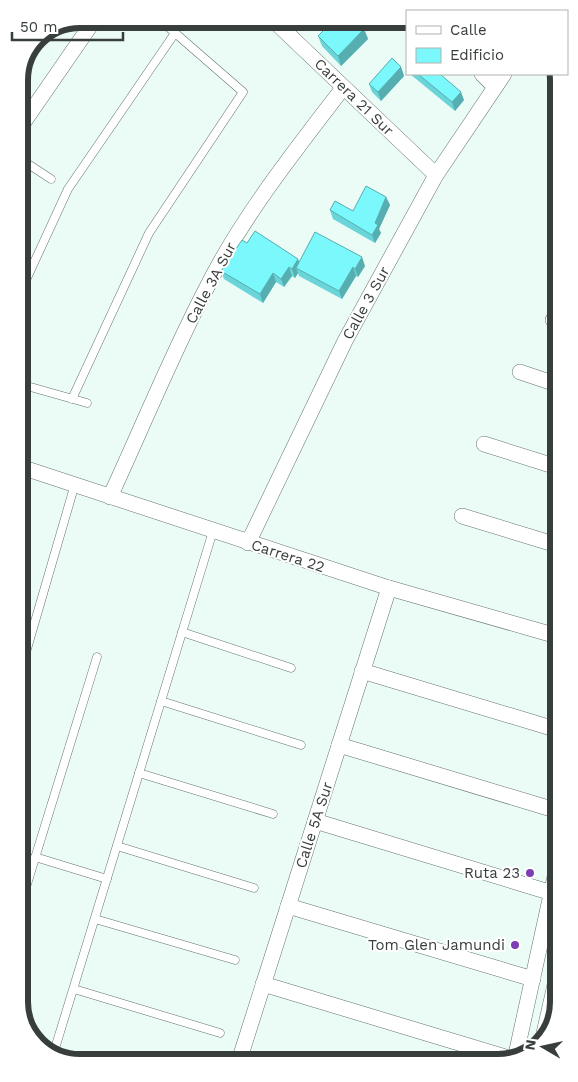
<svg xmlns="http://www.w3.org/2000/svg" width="578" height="1082" viewBox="0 0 578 1082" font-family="'Work Sans',sans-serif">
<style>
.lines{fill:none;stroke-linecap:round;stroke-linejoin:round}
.lane-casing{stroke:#66746f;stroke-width:9}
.street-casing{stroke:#66746f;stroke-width:16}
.lane{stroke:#fff;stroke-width:8}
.street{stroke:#fff;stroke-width:15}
.wall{fill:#6ad5d9}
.shaded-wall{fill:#56aeb0}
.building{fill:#7bf8fc;stroke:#56aeb0}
.poi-dot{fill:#7c3eb3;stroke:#fff;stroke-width:2}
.labels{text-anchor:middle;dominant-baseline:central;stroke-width:4;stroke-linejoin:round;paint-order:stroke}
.street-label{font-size:15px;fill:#373e3b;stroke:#fff}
.poi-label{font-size:15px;fill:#373e3b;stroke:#fff;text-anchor:end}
.rim{fill:none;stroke:#373e3b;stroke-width:6}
</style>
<rect width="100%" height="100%" fill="#ebfbf5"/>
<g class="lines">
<defs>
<g id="lane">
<polyline points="19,158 51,179"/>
<polyline points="20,293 68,189 175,33"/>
<polyline points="20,384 87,403"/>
<polyline points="72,399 149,233 243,92 159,19"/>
<polyline points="182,632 291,668"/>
<polyline points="22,666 75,484"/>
<polyline points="161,701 301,745"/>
<polyline points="139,773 273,814"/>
<polyline points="117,846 254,888"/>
<polyline points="35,857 107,879"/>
<polyline points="23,897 97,657"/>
<polyline points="95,919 235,960"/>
<polyline points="74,989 220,1033"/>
<polyline points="53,1055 213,531"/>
</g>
<g id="street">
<polyline points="272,19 436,175"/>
<polyline points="482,74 495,87"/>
<polyline points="19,129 95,19"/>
<polyline points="553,320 556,320"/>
<polyline points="520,372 556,384"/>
<polyline points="484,444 557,467"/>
<polyline points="21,467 389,588 557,636"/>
<path d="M110,497C142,428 171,356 206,289C242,217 294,152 343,88"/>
<polyline points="462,516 557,545"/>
<polyline points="248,543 345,341 436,175 504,74"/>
<polyline points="362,671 558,730"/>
<polyline points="339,745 558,811"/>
<polyline points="315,821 552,893"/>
<polyline points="288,906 533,979"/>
<polyline points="263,984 512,1059"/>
<polyline points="542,1042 559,967"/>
<polyline points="515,1059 559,858"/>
<polyline points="239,1061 389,588"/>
</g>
</defs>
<use href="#lane" class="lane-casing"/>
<use href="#street" class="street-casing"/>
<use href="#lane" class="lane"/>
<use href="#street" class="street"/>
</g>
<g class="wall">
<polygon points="367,19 361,25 364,29 368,39 341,66 322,46 318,36"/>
<polygon points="401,67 404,76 381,101 372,92 369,84"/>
<polygon points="410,74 440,74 464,100 455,111"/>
<polygon points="386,197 390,205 379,229 381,233 375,243 333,219 330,210 353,211"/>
<polygon points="247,243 299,261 365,266 358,277 356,276 342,299 299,276 298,273 295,278 292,276 284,287 276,282 263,303 224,279 221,271"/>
</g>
<g class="shaded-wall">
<polygon points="354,19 367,19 357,28"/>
<polygon points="364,29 368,39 341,66 338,56"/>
<polygon points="401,67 404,76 381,101 378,92"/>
<polygon points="461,92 464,100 455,111 452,102"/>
<polygon points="386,197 390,205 379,229 381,233 375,243 372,235 375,223"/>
<polygon points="362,257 365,266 358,277 355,269"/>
<polygon points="298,259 301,268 296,268 298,273 295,278 292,269"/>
<polygon points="289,267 292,276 284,287 281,279"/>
<polygon points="353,267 356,276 342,299 339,291"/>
<polygon points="273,273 276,282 263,303 260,294"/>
</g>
<g class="building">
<polygon points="335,19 354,19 364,29 338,56 318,36"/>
<polygon points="392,58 401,67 378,92 369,84"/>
<polygon points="418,74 440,74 461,92 452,102"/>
<polygon points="366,186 386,197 375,223 378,225 372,235 330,210 335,201 353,211"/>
<polygon points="255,231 298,259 292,269 289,267 281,279 273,273 260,294 221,271 242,240 247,243"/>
<polygon points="315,232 362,257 355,269 353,267 339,291 296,268"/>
</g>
<g class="poi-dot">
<circle cx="530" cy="873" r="5"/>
<circle cx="515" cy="945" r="5"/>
</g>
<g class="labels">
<g class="street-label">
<text transform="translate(354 97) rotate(44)">Carrera 21 Sur</text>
<text transform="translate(211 283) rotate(-62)">Calle 3A Sur</text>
<text transform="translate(366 303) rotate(-61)">Calle 3 Sur</text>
<text transform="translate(288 556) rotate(18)">Carrera 22</text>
<text transform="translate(314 825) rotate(-72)">Calle 5A Sur</text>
</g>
<g class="poi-label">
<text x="520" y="873">Ruta 23</text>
<text x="505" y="945">Tom Glen Jamundi</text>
</g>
</g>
<path d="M0 0H578V1082H0ZM80 28H498A52 52 0 0 1 550 80V1002A52 52 0 0 1 498 1054H80A52 52 0 0 1 28 1002V80A52 52 0 0 1 80 28Z" fill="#fff" fill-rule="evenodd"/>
<path class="rim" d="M80 28H498A52 52 0 0 1 550 80V1002A52 52 0 0 1 498 1054H80A52 52 0 0 1 28 1002V80A52 52 0 0 1 80 28Z"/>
<rect x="406" y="10" width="162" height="65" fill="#ffffff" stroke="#afb2b1"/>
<rect x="416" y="26" width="25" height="8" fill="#ffffff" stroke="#afb2b1"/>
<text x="450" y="35" font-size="15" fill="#373e3b">Calle</text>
<rect x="416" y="48" width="25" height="15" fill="#7bf8fc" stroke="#afb2b1"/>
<text x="450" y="60" font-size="15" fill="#373e3b">Edificio</text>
<g transform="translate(543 1047) rotate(279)" stroke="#ffffff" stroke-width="4" paint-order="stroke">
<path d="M0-4L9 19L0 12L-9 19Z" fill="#373e3b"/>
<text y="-8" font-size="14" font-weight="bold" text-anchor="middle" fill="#373e3b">N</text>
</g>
<path d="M12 32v8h111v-8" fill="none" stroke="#373e3b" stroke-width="2.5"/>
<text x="20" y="32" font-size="15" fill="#373e3b" stroke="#ffffff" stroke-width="4" paint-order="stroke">50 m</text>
</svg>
